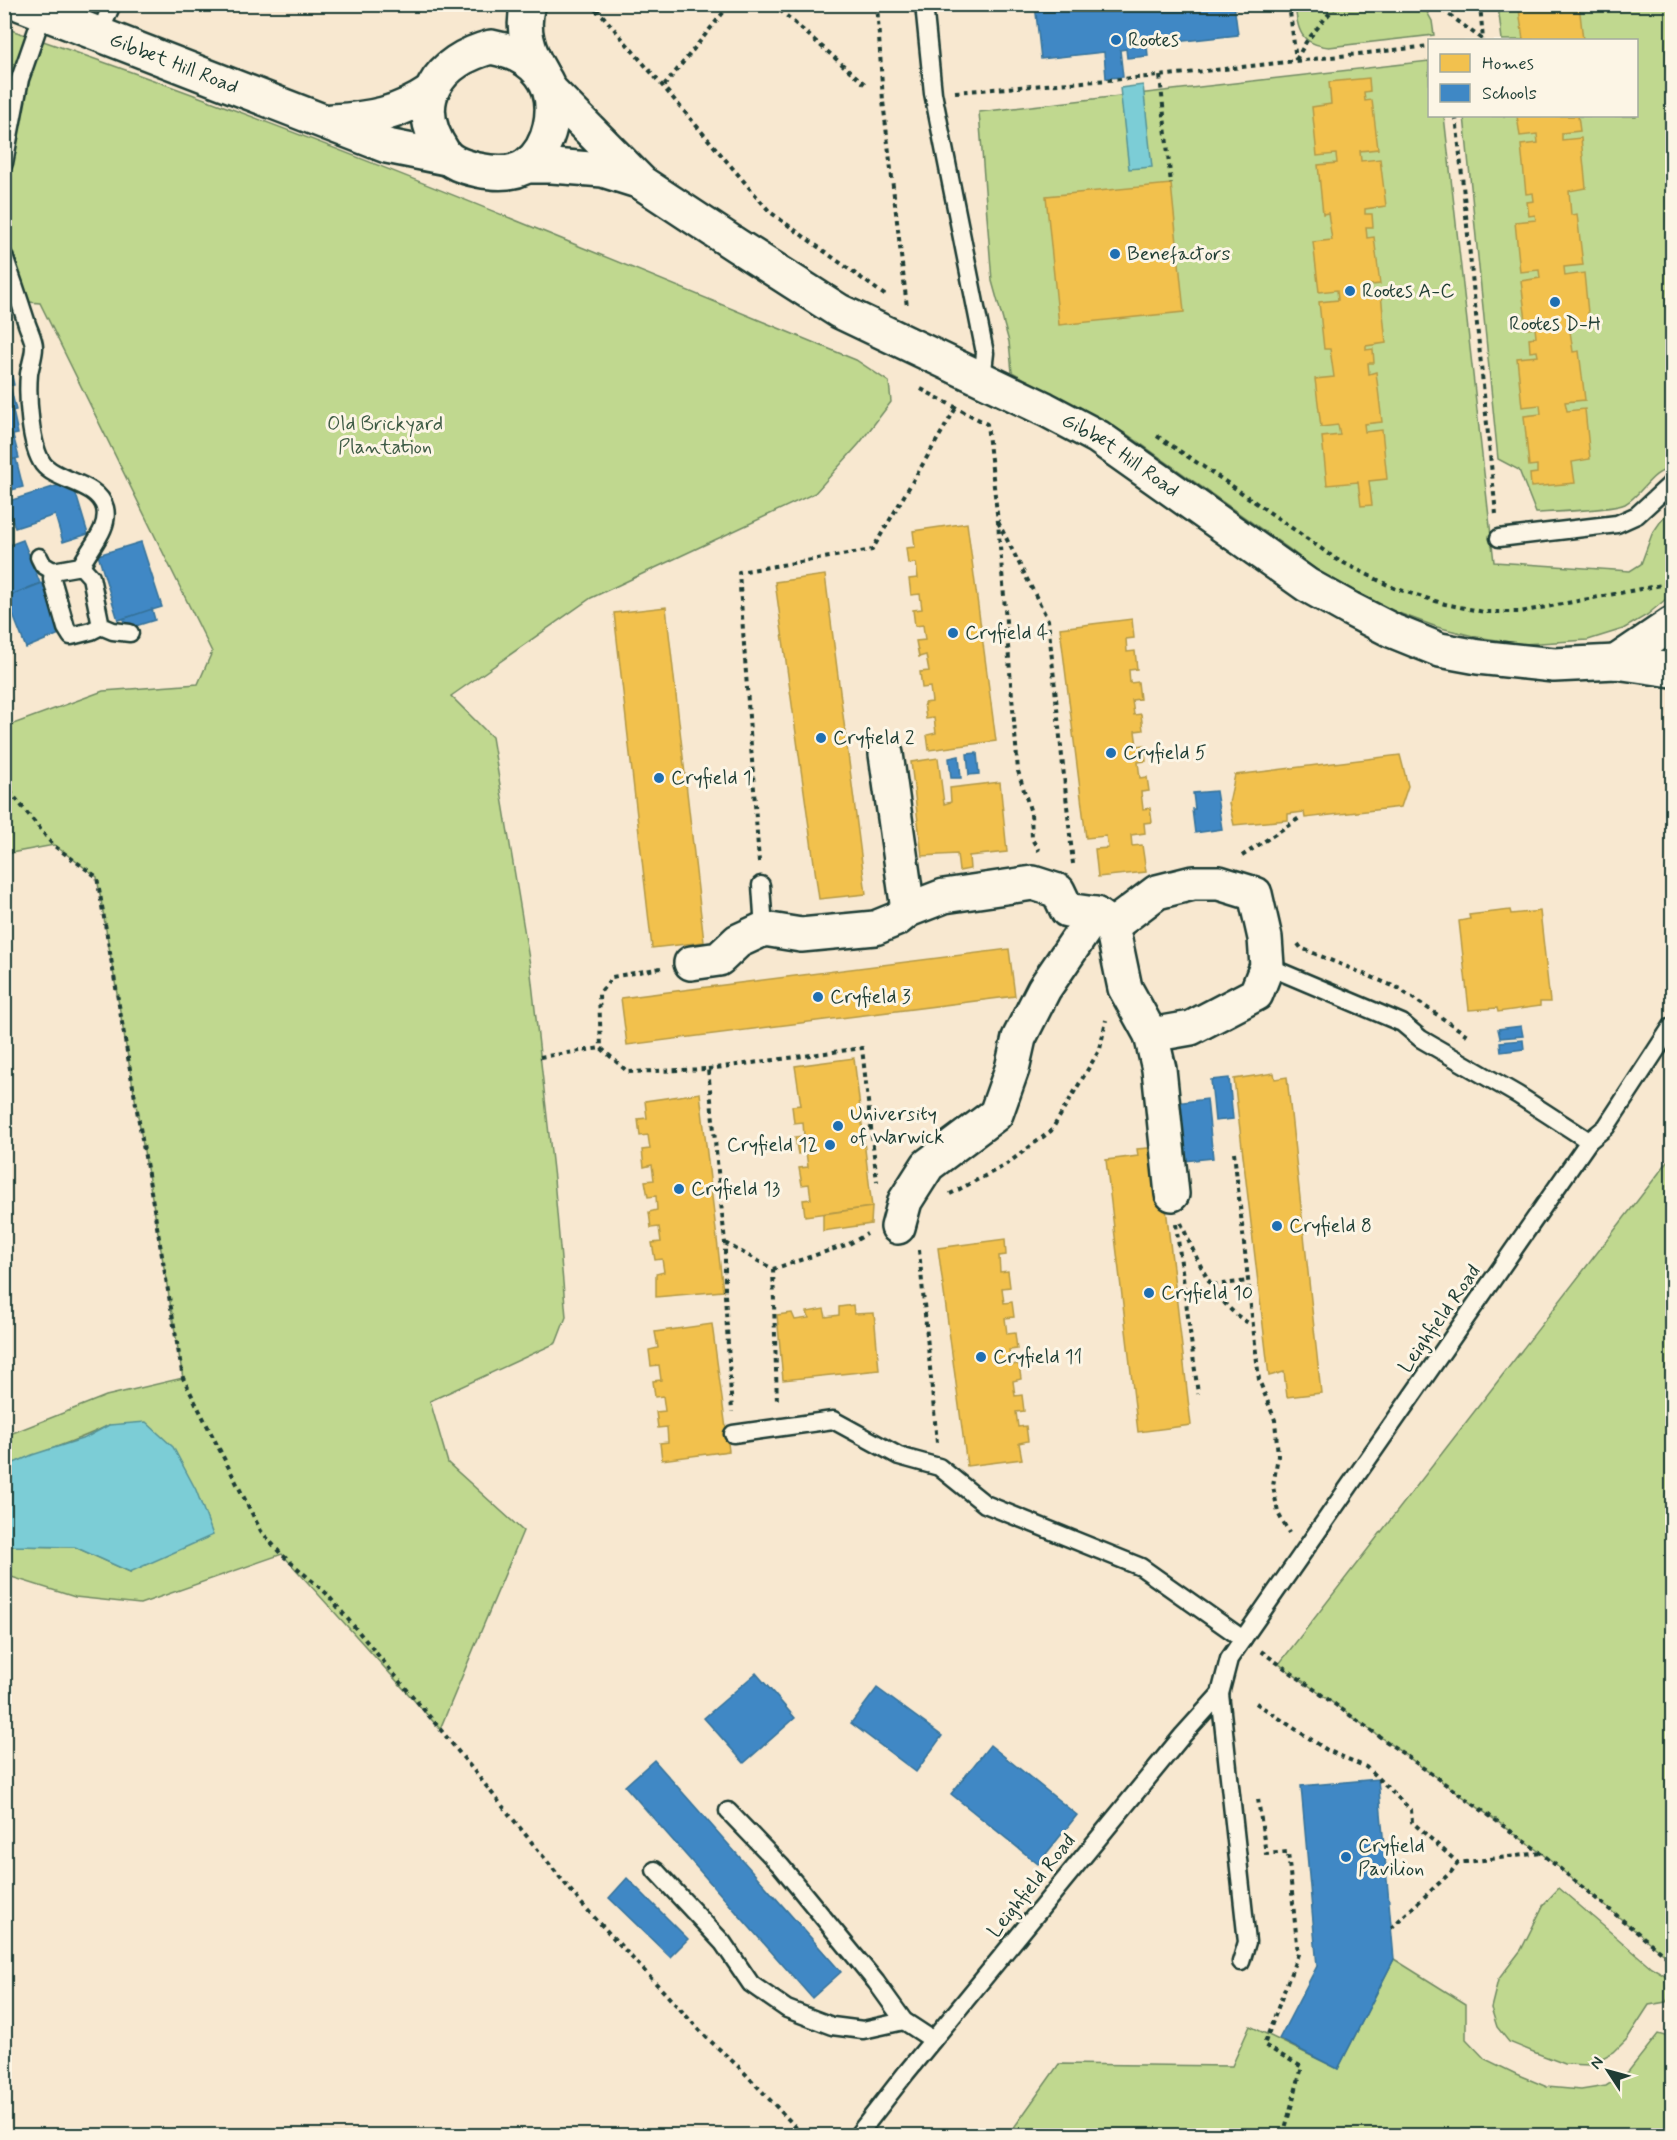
<svg xmlns="http://www.w3.org/2000/svg" width="1677" height="2140" viewBox="0 0 1677 2140" font-family="Mynerve,sans-serif">
<style>
.built{fill:#f8e8d0;fill-rule:evenodd}
.green{fill:#c0d88f;stroke:#708a62;stroke-width:1.5}
.water{fill:#7ccdd6;stroke:#579395;stroke-width:1.5}
.homes{fill:#f2c14e;stroke:#b39946;stroke-width:1.5}
.schools{fill:#3f88c5;stroke:#35729a;stroke-width:1.5}
.lines{fill:none;stroke-linecap:round;stroke-linejoin:round}
.lane-casing{stroke:#1f3d34;stroke-width:21}
.street-casing{stroke:#1f3d34;stroke-width:38}
.secondary-casing{stroke:#1f3d34;stroke-width:38}
.path{stroke:#1f3d34;stroke-width:4;stroke-dasharray:4.5 4.5;stroke-linecap:butt}
.lane{stroke:#fcf5e5;stroke-width:16}
.street{stroke:#fcf5e5;stroke-width:33}
.secondary{stroke:#fcf5e5;stroke-width:33}
.poi-dot{fill:#1f6fb2;stroke:#fcf5e5;stroke-width:2}
.labels{text-anchor:middle;dominant-baseline:central;stroke-width:6;stroke-linejoin:round;paint-order:stroke}
.poi-label{font-size:20px;fill:#1f3d34;stroke:#fcf5e5;text-anchor:start}
.street-label{font-size:20px;fill:#1f3d34;stroke:#fcf5e5}
.park-label{font-size:20px;fill:#3f5c46;stroke:#fcf5e5}
</style>
<rect width="100%" height="100%" fill="#fcf5e5"/>
<filter id="ink" filterUnits="userSpaceOnUse"><feTurbulence type="fractalNoise" baseFrequency=".0167" numOctaves="2"/><feDisplacementMap in="SourceGraphic" scale="12" xChannelSelector="R" yChannelSelector="G"/><feConvolveMatrix kernelMatrix="1 2 1 2 8 2 1 2 1" color-interpolation-filters="sRGB"/></filter>
<g filter="url(#ink)">
<path class="built" d="M5,5H1672V2135H5ZM1430,40H1636V116H1430Z"/>
<g class="green">
<path d="M1295,5H1423L1432,21L1434,35L1329,47C1300,44 1298,31 1295,5Z"/>
<path d="M1498,5H1672V469C1652,469 1642,495 1625,504C1613,510 1553,512 1536,513L1519,470L1498,459L1464,116H1636V40H1502Z"/>
<path d="M5,28C293,125 574,244 856,360L889,382L891,402L859,444L815,493L591,598L451,696L492,737L530,965L554,1179L566,1317L556,1343L430,1401L448,1463L523,1531L440,1729L282,1554L140,1604L75,1597L5,1575L4,1543L11,1546L75,1547L130,1572L109,1425C76,1442 39,1452 5,1467V1436L106,1396L183,1378L97,877L54,845L5,854V727L103,691L198,684L212,652L40,303L5,300Z"/>
<polygon points="1429,61 1430,116 1444,116 1494,562 1630,571 1641,564 1652,534 1672,505 1672,594 1647,615 1623,629 1588,640 1523,644 1477,637 1437,627 1385,608 1327,578 1288,548 1128,435 1012,372 1009,342 992,281 979,112"/>
<polygon points="1672,1156 1672,1961 1541,1853 1279,1664"/>
<path d="M1559,1888L1651,1967L1670,1978C1673,1989 1673,1993 1666,2002L1649,2005L1627,2039L1614,2052L1589,2065L1565,2064L1536,2053L1509,2042L1497,2027L1491,2008L1498,1980L1521,1950L1544,1904Z"/>
<polygon points="1394,1959 1466,2004 1466,2039 1485,2059 1516,2074 1547,2087 1581,2090 1606,2086 1628,2072 1658,2034 1672,2038 1672,2135 1008,2136 1059,2064 1232,2066 1250,2026 1338,2069"/>
</g>
<g class="water">
<polygon points="1143,85 1152,167 1129,169 1120,88"/>
<polygon points="146,1422 173,1447 196,1490 213,1535 130,1572 75,1547 11,1546 5,1543 5,1467 32,1455 85,1438 109,1425"/>
</g>
<g class="homes">
<polygon points="1537,4 1579,4 1583,40 1523,40 1519,9 1537,7"/>
<polygon points="1369,78 1370,91 1364,92 1365,101 1372,100 1378,149 1360,151 1361,161 1380,159 1386,206 1365,209 1365,214 1372,214 1373,227 1366,227 1367,238 1374,237 1380,284 1363,286 1364,297 1381,294 1386,343 1366,346 1366,350 1373,349 1374,363 1368,363 1369,374 1376,372 1382,422 1364,424 1365,432 1382,430 1387,479 1369,481 1372,505 1361,506 1358,482 1327,485 1322,437 1340,435 1338,425 1321,427 1315,379 1334,377 1330,349 1324,349 1319,302 1338,300 1337,290 1319,292 1313,242 1332,240 1328,213 1323,214 1318,165 1337,163 1336,154 1317,156 1312,107 1331,104 1329,82"/>
<polygon points="1517,116 1578,116 1580,131 1562,133 1562,140 1581,138 1586,188 1569,191 1571,215 1577,214 1583,265 1564,267 1565,276 1584,273 1589,323 1569,324 1573,352 1579,351 1585,400 1565,402 1567,411 1585,409 1590,459 1572,462 1575,483 1531,487 1530,474 1537,473 1537,465 1529,466 1524,416 1541,414 1540,405 1522,407 1517,358 1538,356 1537,351 1530,352 1529,338 1536,337 1535,328 1527,329 1521,281 1540,278 1539,270 1520,272 1515,222 1536,220 1535,215 1529,216 1527,202 1534,201 1533,193 1526,194 1521,145 1538,143 1537,134 1520,136"/>
<polygon points="1171,184 1184,312 1059,325 1046,196"/>
<polygon points="967,523 996,741 929,750 927,735 936,733 934,718 926,719 924,703 932,702 930,687 922,688 920,672 929,671 926,655 919,657 916,641 925,640 923,625 915,626 913,610 922,609 920,594 911,595 909,579 918,578 916,563 908,564 906,548 915,547 913,531"/>
<polygon points="825,575 866,894 819,899 775,582"/>
<polygon points="666,607 704,942 652,948 614,613"/>
<polygon points="1132,619 1134,638 1126,639 1127,652 1135,651 1137,669 1129,670 1130,683 1138,682 1140,699 1132,700 1134,715 1141,714 1143,730 1135,731 1137,746 1144,745 1146,761 1138,762 1140,778 1147,777 1149,791 1141,792 1143,809 1150,808 1152,822 1144,823 1145,833 1131,835 1132,846 1142,845 1146,872 1098,877 1095,849 1108,848 1106,836 1086,838 1060,628"/>
<polygon points="1400,755 1408,786 1401,807 1305,818 1304,812 1288,814 1288,820 1234,825 1229,803 1235,775"/>
<polygon points="938,758 944,804 951,802 950,788 1000,782 1007,852 969,856 970,869 959,871 957,854 922,856 911,762"/>
<polygon points="1510,910 1511,914 1540,911 1550,1002 1540,1002 1540,1006 1498,1012 1497,1008 1469,1010 1459,921 1470,919 1469,915"/>
<polygon points="1009,949 1015,996 627,1045 621,998"/>
<polygon points="854,1058 872,1207 805,1216 803,1200 811,1199 809,1184 802,1185 799,1168 808,1167 806,1152 798,1154 795,1137 804,1136 803,1122 794,1123 792,1106 801,1105 795,1066"/>
<polygon points="1274,1073 1275,1079 1287,1077 1321,1393 1287,1397 1284,1372 1269,1376 1234,1079"/>
<polygon points="700,1093 723,1291 656,1297 656,1274 664,1272 662,1259 655,1260 652,1243 661,1242 659,1227 651,1228 649,1212 657,1210 656,1196 648,1197 645,1181 654,1180 652,1165 644,1167 642,1150 650,1149 648,1135 640,1136 638,1119 647,1118 645,1101"/>
<polygon points="1159,1147 1191,1425 1138,1432 1106,1160 1138,1156 1137,1149"/>
<polygon points="872,1207 871,1224 823,1231 823,1214"/>
<polygon points="1005,1239 1006,1255 999,1256 1000,1272 1008,1271 1010,1287 1002,1288 1004,1303 1012,1302 1014,1317 1005,1318 1007,1334 1015,1333 1017,1349 1009,1350 1011,1365 1019,1364 1021,1379 1013,1381 1015,1396 1022,1395 1024,1411 1016,1412 1018,1427 1026,1426 1028,1441 1019,1443 1022,1459 967,1466 938,1248"/>
<polygon points="853,1305 854,1314 874,1313 879,1370 783,1380 777,1315 792,1313 795,1320 809,1318 807,1312 824,1309 826,1317 839,1315 839,1307"/>
<polygon points="712,1324 729,1451 662,1460 660,1443 668,1442 667,1427 658,1428 656,1412 665,1411 663,1396 655,1397 653,1381 661,1380 659,1365 651,1366 649,1350 658,1348 655,1332"/>
</g>
<g class="schools">
<polygon points="1035,4 1234,4 1238,35 1147,45 1148,56 1127,58 1126,49 1120,50 1123,77 1106,78 1104,52 1041,59"/>
<polygon points="4,359 8,359 14,385 4,387"/>
<polygon points="10,386 16,410 4,413 4,387"/>
<polygon points="13,411 18,434 4,437 4,413"/>
<polygon points="13,435 19,458 4,461 4,437"/>
<polygon points="16,459 23,487 4,492 4,461"/>
<polygon points="72,481 88,534 63,542 55,515 15,528 6,502"/>
<polygon points="23,540 40,583 4,598 4,547"/>
<polygon points="141,542 162,607 118,620 98,555"/>
<polygon points="45,582 64,632 26,648 6,597"/>
<polygon points="152,609 155,620 126,629 123,619"/>
<polygon points="977,753 979,774 969,775 967,754"/>
<polygon points="959,756 961,778 951,778 949,758"/>
<polygon points="1216,791 1222,829 1195,833 1192,809 1195,809 1193,793"/>
<polygon points="1521,1026 1523,1036 1500,1038 1498,1029"/>
<polygon points="1523,1040 1524,1049 1501,1052 1500,1042"/>
<polygon points="1229,1078 1233,1119 1215,1121 1211,1080"/>
<polygon points="1207,1099 1213,1158 1184,1161 1168,1104"/>
<polygon points="756,1673 795,1718 744,1763 704,1718"/>
<polygon points="877,1688 942,1736 916,1772 851,1723"/>
<polygon points="990,1745 1077,1815 1038,1864 951,1794"/>
<polygon points="654,1760 841,1972 812,1998 625,1786"/>
<polygon points="1378,1779 1394,1959 1338,2069 1279,2039 1317,1966 1301,1786"/>
<polygon points="627,1878 688,1939 670,1957 609,1898"/>
</g>
<g class="lines">
<defs>
<g id="lane">
<polyline points="924,4 933,93 985,353 982,379"/>
<polyline points="99,35 112,4"/>
<polyline points="4,163 20,79 43,13"/>
<path d="M4,256C12,278 19,299 26,321C28,329 34,339 34,347C34,356 30,366 29,374C27,396 30,446 43,464C57,482 98,482 105,508C110,529 89,548 81,566"/>
<polyline points="1499,538 1617,524 1637,515 1672,483"/>
<polyline points="39,557 43,565 53,571"/>
<polygon points="81,566 91,577 101,626 91,631 71,636 66,628 52,579 53,571"/>
<polyline points="101,626 113,631 130,633"/>
<polyline points="761,885 764,929"/>
<polyline points="1267,966 1402,1023 1421,1039 1518,1095 1589,1141"/>
<polyline points="733,1434 833,1420 899,1456 939,1467 985,1504 1141,1567 1243,1639"/>
<polyline points="1220,1694 1247,1942 1241,1962"/>
<polyline points="728,1811 781,1866 876,1982 904,2021 933,2040"/>
<polyline points="655,1870 723,1943 751,1984 787,2009 832,2026 863,2030 904,2021"/>
<polyline points="857,2136 906,2073 1183,1735 1220,1694 1229,1659 1589,1141 1606,1127 1672,1026"/>
</g>
<g id="street">
<path d="M528,4C521,29 528,51 541,73"/>
<polyline points="886,754 908,910"/>
<polyline points="1112,926 1157,892 1193,883 1219,883 1255,894 1265,938 1267,966 1256,994 1191,1028 1151,1035"/>
<polyline points="691,963 719,959 738,941 764,929 801,935 875,928 897,919 908,910 944,896 1033,883 1058,891 1067,910 1095,914"/>
<polyline points="898,1227 905,1201 928,1165 996,1114 1012,1069 1019,1038 1044,989 1095,914 1112,926 1125,988 1151,1035 1159,1069 1172,1194"/>
</g>
<g id="secondary">
<path id="s1" d="M21,4L387,146L447,158"/>
<path d="M491,47C534,55 560,82 550,127C547,141 539,156 527,165C514,175 493,173 478,170C465,167 450,163 443,152C409,101 438,61 491,47Z"/>
<path id="s2" d="M551,91L642,183L736,245L839,311L1045,409L1098,437L1307,585L1350,609L1393,631L1440,650L1478,657L1554,665L1616,662L1672,670"/>
<path d="M332,121C371,119 398,114 431,92"/>
<polyline points="526,166 552,166 603,170 638,181"/>
<polyline points="1616,662 1672,624"/>
</g>
</defs>
<use href="#lane" class="lane-casing"/>
<use href="#street" class="street-casing"/>
<use href="#secondary" class="secondary-casing"/>
<g class="path">
<polyline points="588,4 603,16 770,212 886,296"/>
<polyline points="773,4 867,86"/>
<polyline points="877,4 883,101 907,307"/>
<polyline points="1289,4 1296,60"/>
<polyline points="1435,4 1483,40"/>
<polyline points="1480,4 1483,40"/>
<polyline points="1480,8 1512,4"/>
<polyline points="597,12 603,4"/>
<polyline points="1296,60 1306,42 1337,4"/>
<polyline points="1160,76 1171,184"/>
<polyline points="664,86 730,4"/>
<polyline points="955,92 1160,76 1430,46"/>
<polyline points="1456,116 1496,514"/>
<polyline points="921,389 987,424 998,522 1018,771 1031,813 1032,839 1039,851"/>
<polyline points="1157,436 1232,486 1336,559 1394,588 1445,604 1484,612 1520,612 1672,583"/>
<polyline points="998,522 1048,620 1073,864"/>
<polyline points="4,784 53,845 97,877 183,1378 261,1531 281,1554 326,1593 440,1729 580,1902 706,2037 740,2068 804,2136"/>
<polyline points="1242,856 1301,817"/>
<polyline points="759,862 739,572 872,550 956,408"/>
<polyline points="1298,944 1301,948 1398,988 1470,1037"/>
<polyline points="661,968 612,977 599,994 601,1048 628,1072 708,1069 725,1243 725,1295 732,1412"/>
<polyline points="540,1057 601,1048"/>
<polyline points="708,1069 862,1048 877,1182"/>
<polyline points="1234,1152 1259,1380 1275,1420 1278,1456 1273,1486 1278,1513 1289,1533"/>
<polyline points="950,1194 1004,1166 1051,1131 1100,1049 1106,1020"/>
<path d="M1181,1223C1196,1257 1217,1310 1253,1325"/>
<polyline points="1176,1224 1198,1394"/>
<polyline points="725,1243 773,1269 849,1244 867,1234"/>
<polyline points="919,1250 937,1443"/>
<polyline points="773,1269 777,1403"/>
<polyline points="1213,1285 1248,1281"/>
<polyline points="1261,1651 1541,1853 1672,1961"/>
<polyline points="1256,1703 1327,1750 1366,1767 1411,1810 1412,1822 1458,1863"/>
<polyline points="1258,1799 1266,1854 1288,1852 1298,1954 1264,2045 1302,2067 1283,2136"/>
<polyline points="1391,1928 1451,1872 1458,1863 1541,1853"/>
</g>
<use href="#lane" class="lane"/>
<use href="#street" class="street"/>
<use href="#secondary" class="secondary"/>
</g>
</g>
<g class="poi-dot">
<circle cx="1116" cy="40" r="6"/>
<circle cx="1115" cy="254" r="6"/>
<circle cx="1350" cy="291" r="6"/>
<circle cx="1555" cy="302" r="6"/>
<circle cx="953" cy="633" r="6"/>
<circle cx="821" cy="738" r="6"/>
<circle cx="1111" cy="753" r="6"/>
<circle cx="659" cy="778" r="6"/>
<circle cx="818" cy="997" r="6"/>
<circle cx="838" cy="1126" r="6"/>
<circle cx="830" cy="1145" r="6"/>
<circle cx="679" cy="1189" r="6"/>
<circle cx="1277" cy="1226" r="6"/>
<circle cx="1149" cy="1293" r="6"/>
<circle cx="981" cy="1357" r="6"/>
<circle cx="1346" cy="1857" r="6"/>
</g>
<g class="labels">
<g class="poi-label">
<text x="1128" y="40">Rootes</text>
<text x="1127" y="254">Benefactors</text>
<text x="1362" y="291">Rootes A-C</text>
<text x="1555" y="324" text-anchor="middle">Rootes D-H</text>
<text x="965" y="633">Cryfield 4</text>
<text x="833" y="738">Cryfield 2</text>
<text x="1123" y="753">Cryfield 5</text>
<text x="671" y="778">Cryfield 1</text>
<text x="830" y="997">Cryfield 3</text>
<text x="850" y="1114">University<tspan x="850" dy="23">of Warwick</tspan></text>
<text x="818" y="1145" text-anchor="end">Cryfield 12</text>
<text x="691" y="1189">Cryfield 13</text>
<text x="1289" y="1226">Cryfield 8</text>
<text x="1161" y="1293">Cryfield 10</text>
<text x="993" y="1357">Cryfield 11</text>
<text x="1358" y="1846">Cryfield<tspan x="1358" dy="23">Pavilion</tspan></text>
</g>
<g class="street-label">
<text stroke="none"><textPath href="#s1" startOffset="164">Gibbet Hill Road</textPath></text>
<text stroke="none"><textPath href="#s2" startOffset="681">Gibbet Hill Road</textPath></text>
<text transform="translate(1440 1319) rotate(-55)">Leighfield Road</text>
<text transform="translate(1032 1886) rotate(-51)">Leighfield Road</text>
</g>
<g class="park-label">
<text x="385" y="424">Old Brickyard<tspan x="385" dy="23">Plantation</tspan></text>
</g>
</g>
<rect width="1677" height="2140" fill="none" stroke="#fcf5e5" stroke-width="24"/>
<rect x="12" y="12" width="1653" height="2116" fill="none" stroke="#1f3d34" stroke-width="2" filter="url(#ink)"/>
<rect x="1428" y="39" width="210" height="78" fill="#fcf5e5" stroke="#a4ab9e" stroke-width="1.5"/>
<rect x="1440" y="54" width="30" height="18" fill="#f2c14e" stroke="#a4ab9e" stroke-width="1.5"/>
<text x="1482" y="69" font-size="18" fill="#1f3d34">Homes</text>
<rect x="1440" y="84" width="30" height="18" fill="#3f88c5" stroke="#a4ab9e" stroke-width="1.5"/>
<text x="1482" y="99" font-size="18" fill="#1f3d34">Schools</text>
<g transform="translate(1608 2071) rotate(306)" stroke="#fcf5e5" stroke-width="4.5" paint-order="stroke">
<path d="M0-4.5L10 22L0 15L-10 22Z" fill="#1f3d34"/>
<text y="-9" font-size="16" font-weight="bold" text-anchor="middle" fill="#1f3d34">N</text>
</g>
</svg>
